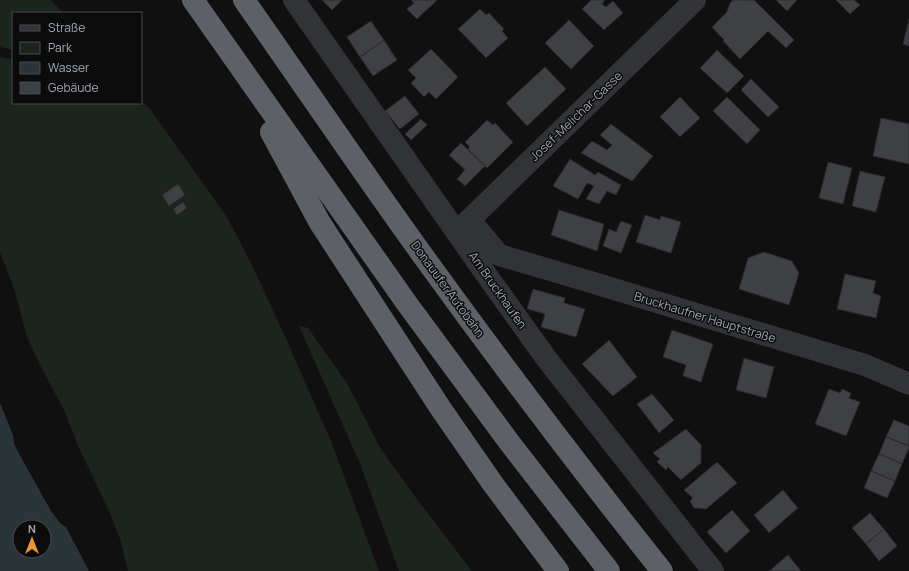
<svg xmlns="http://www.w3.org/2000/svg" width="909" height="571" viewBox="0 0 909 571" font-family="Manrope,sans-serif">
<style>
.green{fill:#1d241d}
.water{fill:#2a3439;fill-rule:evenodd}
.building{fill:#3f4044;stroke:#2a2a2d}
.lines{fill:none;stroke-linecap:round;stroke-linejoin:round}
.minor{stroke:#313336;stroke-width:22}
.motorway{stroke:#5d6167;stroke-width:22}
.labels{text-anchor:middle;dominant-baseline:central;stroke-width:3;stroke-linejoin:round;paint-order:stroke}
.street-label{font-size:12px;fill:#a2a8b1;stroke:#0b0b0c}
</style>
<rect width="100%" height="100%" fill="#101011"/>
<g class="green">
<polygon points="0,0 51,0 63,13 13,13 13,50 0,47"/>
<polygon points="0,57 13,60 13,103 141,103 141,101 150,109 222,210 228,219 253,267 283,332 331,441 379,571 128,571 120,539 109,511 79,448 65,412 40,365 27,337 14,288 0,252"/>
<polygon points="299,326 308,328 347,383 380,448 416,498 472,571 399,571 361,466"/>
</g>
<path class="water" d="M0,403L13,435L14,443L17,450L51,511L61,524L66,527L89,571H0ZM20,527H44V551H20Z"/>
<g class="building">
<polygon points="322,0 342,0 332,10"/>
<polygon points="411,0 437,0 417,19 407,9 414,3"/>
<polygon points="591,0 605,0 602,4 606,7 613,1 623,13 604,30 582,9"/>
<polygon points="733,0 745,0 746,1 747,0 754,0 794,40 786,48 768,31 740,59 723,41 724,40 712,27 727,12 730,3"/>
<polygon points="776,0 797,0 787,11"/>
<polygon points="836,0 854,0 860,5 850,14"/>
<polygon points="480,9 486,15 489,13 504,29 502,31 508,38 486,58 458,29"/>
<polygon points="909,19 909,46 903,44"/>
<polygon points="569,20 594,46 571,69 545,43"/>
<polygon points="371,21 384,40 360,57 347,37"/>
<polygon points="384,40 397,60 373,76 360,57"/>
<polygon points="431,49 458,77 436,99 429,92 424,97 411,83 416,78 408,70"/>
<polygon points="717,50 744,76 727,93 700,68"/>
<polygon points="545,67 566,89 527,126 506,103"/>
<polygon points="751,79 779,107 768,117 741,90"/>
<polygon points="405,96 419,114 400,129 385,111"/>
<polygon points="680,97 700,118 680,137 660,117"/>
<polygon points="727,97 760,130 747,144 713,111"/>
<polygon points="881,118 909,124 909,164 873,156"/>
<polygon points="421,119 427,125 411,140 405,134"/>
<polygon points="487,120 493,125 495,123 513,142 487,168 468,149 470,147 465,142"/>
<polygon points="611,124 653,156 632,181 581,153 592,141 607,150 612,145 600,135"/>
<polygon points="461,143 485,166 465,186 457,179 465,170 449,155"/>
<polygon points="570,159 595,175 598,172 621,185 616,195 607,191 599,204 586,199 594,186 587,183 578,199 553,186"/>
<polygon points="828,162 852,168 843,204 819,198"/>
<polygon points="860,171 885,177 876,212 852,206"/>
<polygon points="178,184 185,195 169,206 162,195"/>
<polygon points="183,202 187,208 177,215 173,209"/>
<polygon points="559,210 604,224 597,251 551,235"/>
<polygon points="645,215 660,220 661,216 681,222 671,253 636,242"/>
<polygon points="621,221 632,225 621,253 603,246 609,229 616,232"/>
<polygon points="764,252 792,261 799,273 789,305 739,289 748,258"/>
<polygon points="845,274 876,281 873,293 881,296 876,318 837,309"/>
<polygon points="533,289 565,298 564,303 585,309 576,337 541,327 545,314 527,309"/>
<polygon points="672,330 713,344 701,382 683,376 686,365 663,357"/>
<polygon points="609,340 637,377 613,396 582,364"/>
<polygon points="744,358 774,367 766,398 736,390"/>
<polygon points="829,389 840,393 842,389 851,393 849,398 860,402 846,436 815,424"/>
<polygon points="652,394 674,420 659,433 637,404"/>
<polygon points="894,420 909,426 909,446 886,437"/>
<polygon points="686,429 701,445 701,463 681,480 668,467 666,470 657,462 660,459 653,453"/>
<polygon points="886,437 909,446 909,448 902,464 879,454"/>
<polygon points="879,454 902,464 895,481 871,471"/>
<polygon points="717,462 737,483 706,509 694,508 690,501 693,498 684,490"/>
<polygon points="871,471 895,481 887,498 864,488"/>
<polygon points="783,490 798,508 769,533 754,515"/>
<polygon points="732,510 750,531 726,553 707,532"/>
<polygon points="870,513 884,529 866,544 852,528"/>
<polygon points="884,529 897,546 879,561 866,544"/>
<polygon points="788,555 801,571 769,571"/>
</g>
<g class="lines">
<g class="minor">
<polyline points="294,0 483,270 546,358 713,571"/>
<polyline points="470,220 499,255 584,280 865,365 909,384"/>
<polyline points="459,230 695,0"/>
</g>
<g class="motorway">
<polyline points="193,0 408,305 509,442 609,571"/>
<path d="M244,0C303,84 361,170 421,253C499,361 579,467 662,571"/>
<polyline points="271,132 320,223 441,409 493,484 558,571"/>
</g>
</g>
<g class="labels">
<g class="street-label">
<text transform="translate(576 116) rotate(-44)">Josef-Melichar-Gasse</text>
<text transform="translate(448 289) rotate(54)">Donauufer Autobahn</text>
<text transform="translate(498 290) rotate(55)">Am Bruckhaufen</text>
<text transform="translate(705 317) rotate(17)">Bruckhaufner Hauptstraße</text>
</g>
</g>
<rect x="12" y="12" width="130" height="92" fill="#0b0b0c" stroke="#474a4e"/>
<rect x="20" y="25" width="20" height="6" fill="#313336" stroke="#474a4e"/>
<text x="48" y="32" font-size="12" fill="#a2a8b1">Straße</text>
<rect x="20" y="42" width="20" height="12" fill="#1d241d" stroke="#474a4e"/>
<text x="48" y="52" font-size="12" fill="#a2a8b1">Park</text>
<rect x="20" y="62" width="20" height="12" fill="#2a3439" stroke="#474a4e"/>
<text x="48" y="72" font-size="12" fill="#a2a8b1">Wasser</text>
<rect x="20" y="82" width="20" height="12" fill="#3f4044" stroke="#474a4e"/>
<text x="48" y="92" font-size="12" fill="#a2a8b1">Gebäude</text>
<g transform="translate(32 539)"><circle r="19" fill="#0b0b0c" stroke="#474a4e"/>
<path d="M0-3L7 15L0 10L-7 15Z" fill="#e79533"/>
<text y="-6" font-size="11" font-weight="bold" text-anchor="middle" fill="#a2a8b1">N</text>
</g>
</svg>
